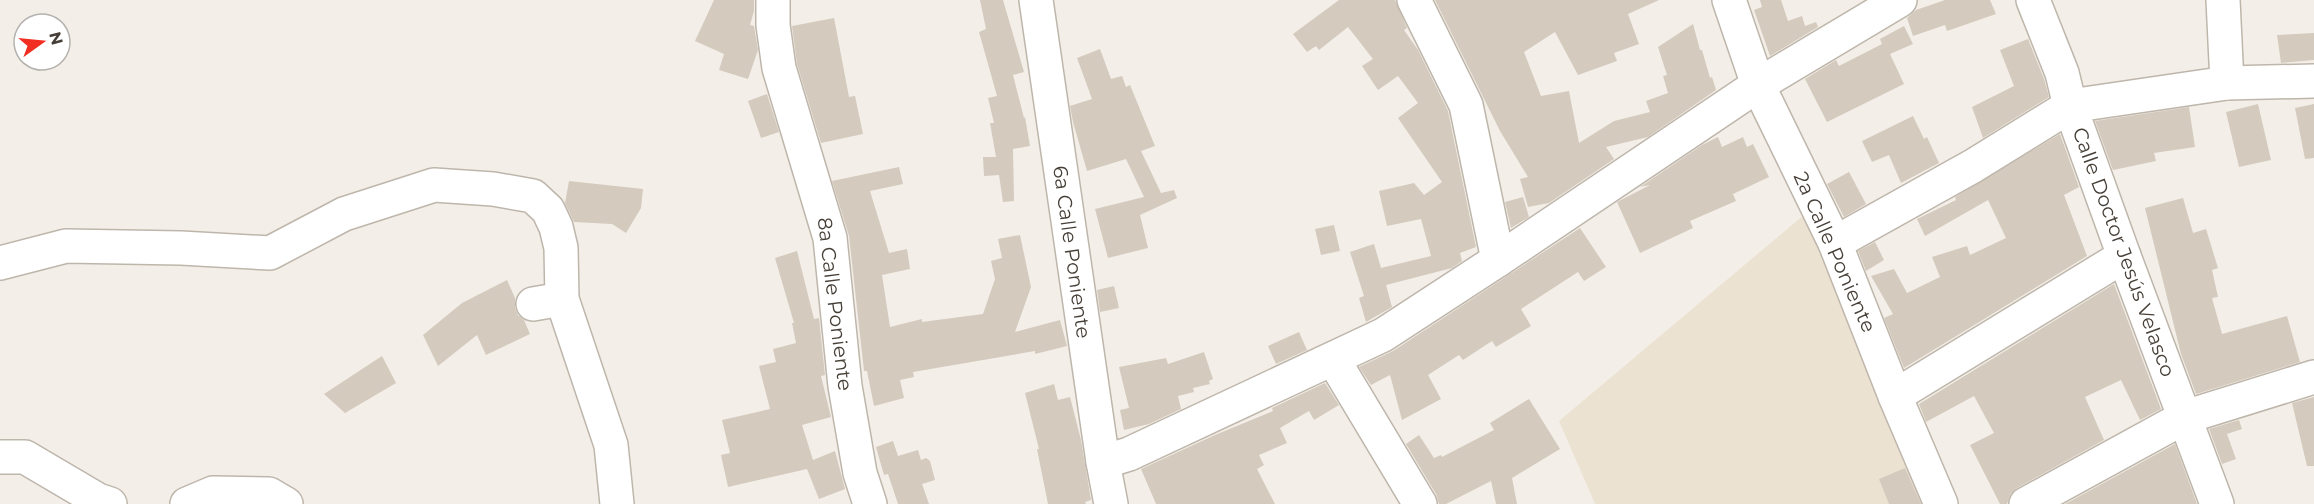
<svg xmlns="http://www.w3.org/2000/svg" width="2314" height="504" viewBox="0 0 2314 504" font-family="Montserrat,sans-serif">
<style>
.education{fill:#ece2d2}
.building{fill:#d4cabe}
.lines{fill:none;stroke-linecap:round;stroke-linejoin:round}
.minor-casing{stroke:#beb6ab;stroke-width:36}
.minor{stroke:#fff;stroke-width:33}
.labels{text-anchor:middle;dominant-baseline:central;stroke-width:6;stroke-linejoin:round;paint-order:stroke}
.street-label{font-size:20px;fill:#463f37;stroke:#fff}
</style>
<rect width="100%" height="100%" fill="#f3efe8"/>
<polygon class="education" points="1805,214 1928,504 1595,504 1559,421"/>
<g class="building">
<polygon points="714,0 754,0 754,11 750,25 754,26 758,50 748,79 719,70 724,54 695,41"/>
<polygon points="980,0 1003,0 1024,72 1013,75 1024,118 1025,117 1030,146 1013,149 1014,201 1003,202 999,175 984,176 983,157 996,157 990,123 994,123 988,98 997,96 979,32 986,29"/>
<polygon points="1339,0 1395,0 1407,28 1404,30 1418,50 1448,111 1476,247 1460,253 1462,261 1452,268 1386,285 1392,307 1366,322 1359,298 1364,296 1350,252 1374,244 1381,268 1431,256 1421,219 1387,226 1379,191 1414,183 1424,195 1442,182 1398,118 1418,103 1398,76 1378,90 1362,66 1373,59 1348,27 1319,50 1316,46 1307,52 1293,34"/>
<polygon points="1435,0 1659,0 1628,14 1639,44 1614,53 1617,61 1578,75 1555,32 1524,52 1541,96 1569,91 1579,143 1614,121 1650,112 1646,101 1668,93 1663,76 1667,75 1658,47 1693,24 1700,50 1702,50 1710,78 1712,77 1716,90 1648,137 1606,147 1614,159 1549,203 1528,207 1520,179 1528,177 1500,131"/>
<polygon points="1760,0 1781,0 1788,21 1802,16 1805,26 1816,22 1818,27 1770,56 1754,10 1762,7"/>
<polygon points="1945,0 1990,0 1996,14 1947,31 1945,25 1913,36 1907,18 1916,10"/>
<polygon points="834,18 849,97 855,96 863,134 821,143 797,64 792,26"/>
<polygon points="1904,26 1913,44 1890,54 1904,84 1827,122 1805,79 1836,60 1839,66 1882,44 1880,39"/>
<polygon points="2314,33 2314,60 2281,63 2277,35"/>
<polygon points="2028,39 2044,79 2049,97 1983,138 1972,107 2014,86 2000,50"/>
<polygon points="1100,49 1111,79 1122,76 1126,87 1130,85 1155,146 1141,151 1161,193 1174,190 1177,198 1140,215 1148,248 1108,258 1095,209 1144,197 1126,159 1087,171 1073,122 1070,106 1092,99 1077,58"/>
<polygon points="767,94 779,132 761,138 748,101"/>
<polygon points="2258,104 2271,160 2239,167 2226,112"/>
<polygon points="2314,104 2314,158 2305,159 2295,108"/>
<polygon points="2189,107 2195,147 2154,153 2156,161 2113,170 2095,121"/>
<polygon points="1913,116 1924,139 1927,137 1939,163 1901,183 1889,155 1872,162 1862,141"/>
<polygon points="2060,134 2079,187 2064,195 2087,256 1904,368 1884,318 1893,314 1871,276 1894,269 1907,293 1940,277 1932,257 1967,246 1970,255 2006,238 1988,200 1925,236 1917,219 1956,200 1955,197"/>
<polygon points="1718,137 1722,147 1743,137 1747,147 1753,144 1769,177 1733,194 1736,201 1690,221 1693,228 1640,253 1617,202 1650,185 1640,187 1702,145"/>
<polygon points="899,167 903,184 870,191 889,253 907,249 910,269 882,275 890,327 922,319 922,322 983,314 995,279 991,261 1002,258 998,239 1020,235 1031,287 1015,332 1060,320 1067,346 1035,354 1035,351 913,372 914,377 900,380 904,398 874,406 867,371 864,371 849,236 832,181"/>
<polygon points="1849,172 1866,204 1844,217 1827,184"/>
<polygon points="569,181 643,189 641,208 626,233 612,224 574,222 565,203"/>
<polygon points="1523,197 1529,217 1511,228 1505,202"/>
<polygon points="2183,198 2193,233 2206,229 2218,268 2212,270 2218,297 2212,298 2222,334 2287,316 2300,362 2196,394 2181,354 2145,208"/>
<polygon points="1334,225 1340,251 1321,255 1315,229"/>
<polygon points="1580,228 1606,267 1584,281 1578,272 1521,309 1531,326 1496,347 1492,341 1463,360 1459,355 1428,375 1441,399 1402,420 1390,375 1371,385 1359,367 1393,351"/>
<polygon points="1875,242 1884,260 1866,271 1858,251"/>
<polygon points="797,251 814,319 819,318 825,375 821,376 831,417 802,425 813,460 835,451 845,489 819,499 807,469 728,487 721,455 730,453 722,420 770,409 759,366 776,362 773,349 796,343 792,323 794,323 775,258"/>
<polygon points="507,280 515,298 515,308 518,315 524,320 530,334 486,355 477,335 438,366 423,335 462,303"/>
<polygon points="2114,284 2161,409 2140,420 2121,380 2085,397 2104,440 2017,488 2010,495 2007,504 2000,504 1970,445 1994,433 1974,396 1926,422 1919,404"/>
<polygon points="1114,286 1119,308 1100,312 1097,290"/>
<polygon points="1299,332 1307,350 1276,364 1268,346"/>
<polygon points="1204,352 1213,379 1209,381 1210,384 1193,388 1194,392 1178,396 1181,409 1149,424 1124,430 1120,410 1129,408 1119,367 1166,358 1168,364"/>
<polygon points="382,356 396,383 345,413 324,394"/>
<polygon points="1325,383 1339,405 1314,420 1309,411 1280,428 1287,443 1259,455 1264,465 1257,469 1275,504 1156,504 1141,469 1215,435 1273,411 1272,408"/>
<polygon points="1054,384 1058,400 1070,397 1081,440 1091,500 1085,502 1086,504 1048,504 1037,449 1039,449 1025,393"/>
<polygon points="2314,397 2314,466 2307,466 2292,403"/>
<polygon points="1529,399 1560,449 1512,478 1517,504 1496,504 1491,481 1446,504 1439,504 1436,494 1406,444 1419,435 1434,458 1441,455 1442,457 1494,430 1490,423"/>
<polygon points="2239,420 2242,429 2227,434 2236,459 2222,464 2209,429"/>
<polygon points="893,441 898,456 918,450 921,460 926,458 930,461 935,480 922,484 929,504 898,504 888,474 884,475 876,447"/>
<polygon points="2175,444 2197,504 2065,504"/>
<polygon points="1905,468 1921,504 1889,504 1879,479"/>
</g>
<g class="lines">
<defs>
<g id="minor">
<polyline points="773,0 773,25 779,68 830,238 845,386 860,473 870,504"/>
<polyline points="1036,0 1103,462 1111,504"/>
<polyline points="1414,0 1466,105 1498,260"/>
<polyline points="1729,0 1758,85 1835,243 1895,396 1941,504"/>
<polyline points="2033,0 2062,73 2070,106 2124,256 2217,504"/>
<polyline points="2223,0 2227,83"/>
<polyline points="1835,243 1973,166 2070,106 2227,83 2314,81"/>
<polyline points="0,263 66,246 181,248 270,253 344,214 434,185 493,189 533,196 548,210 556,227 561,248 562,299 611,445 617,504"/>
<polyline points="533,304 562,299"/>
<polyline points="1333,359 1420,504"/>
<polyline points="1895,396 2124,256"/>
<polyline points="0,457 25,457 98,500 110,504"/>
<polyline points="1103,462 1129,454 1383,335 1498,260 1758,85 1900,0"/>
<polyline points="187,504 213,493 269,494 286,504"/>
<polyline points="2026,504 2185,417 2314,377"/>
</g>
</defs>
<use href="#minor" class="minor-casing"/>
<use href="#minor" class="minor"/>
</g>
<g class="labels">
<g class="street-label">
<text transform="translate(1072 252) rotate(82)">6a Calle Poniente</text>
<text transform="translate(1835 252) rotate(66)">2a Calle Poniente</text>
<text transform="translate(2124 252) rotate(70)">Calle Doctor Jesús Velasco</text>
<text transform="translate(835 304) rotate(83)">8a Calle Poniente</text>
</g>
</g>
<g transform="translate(42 42) rotate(75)"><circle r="28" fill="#ffffff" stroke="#b5b2af" stroke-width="1.5"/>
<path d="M0-4.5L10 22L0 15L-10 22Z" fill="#f12e21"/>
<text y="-9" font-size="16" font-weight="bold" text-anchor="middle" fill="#463f37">N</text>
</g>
</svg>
